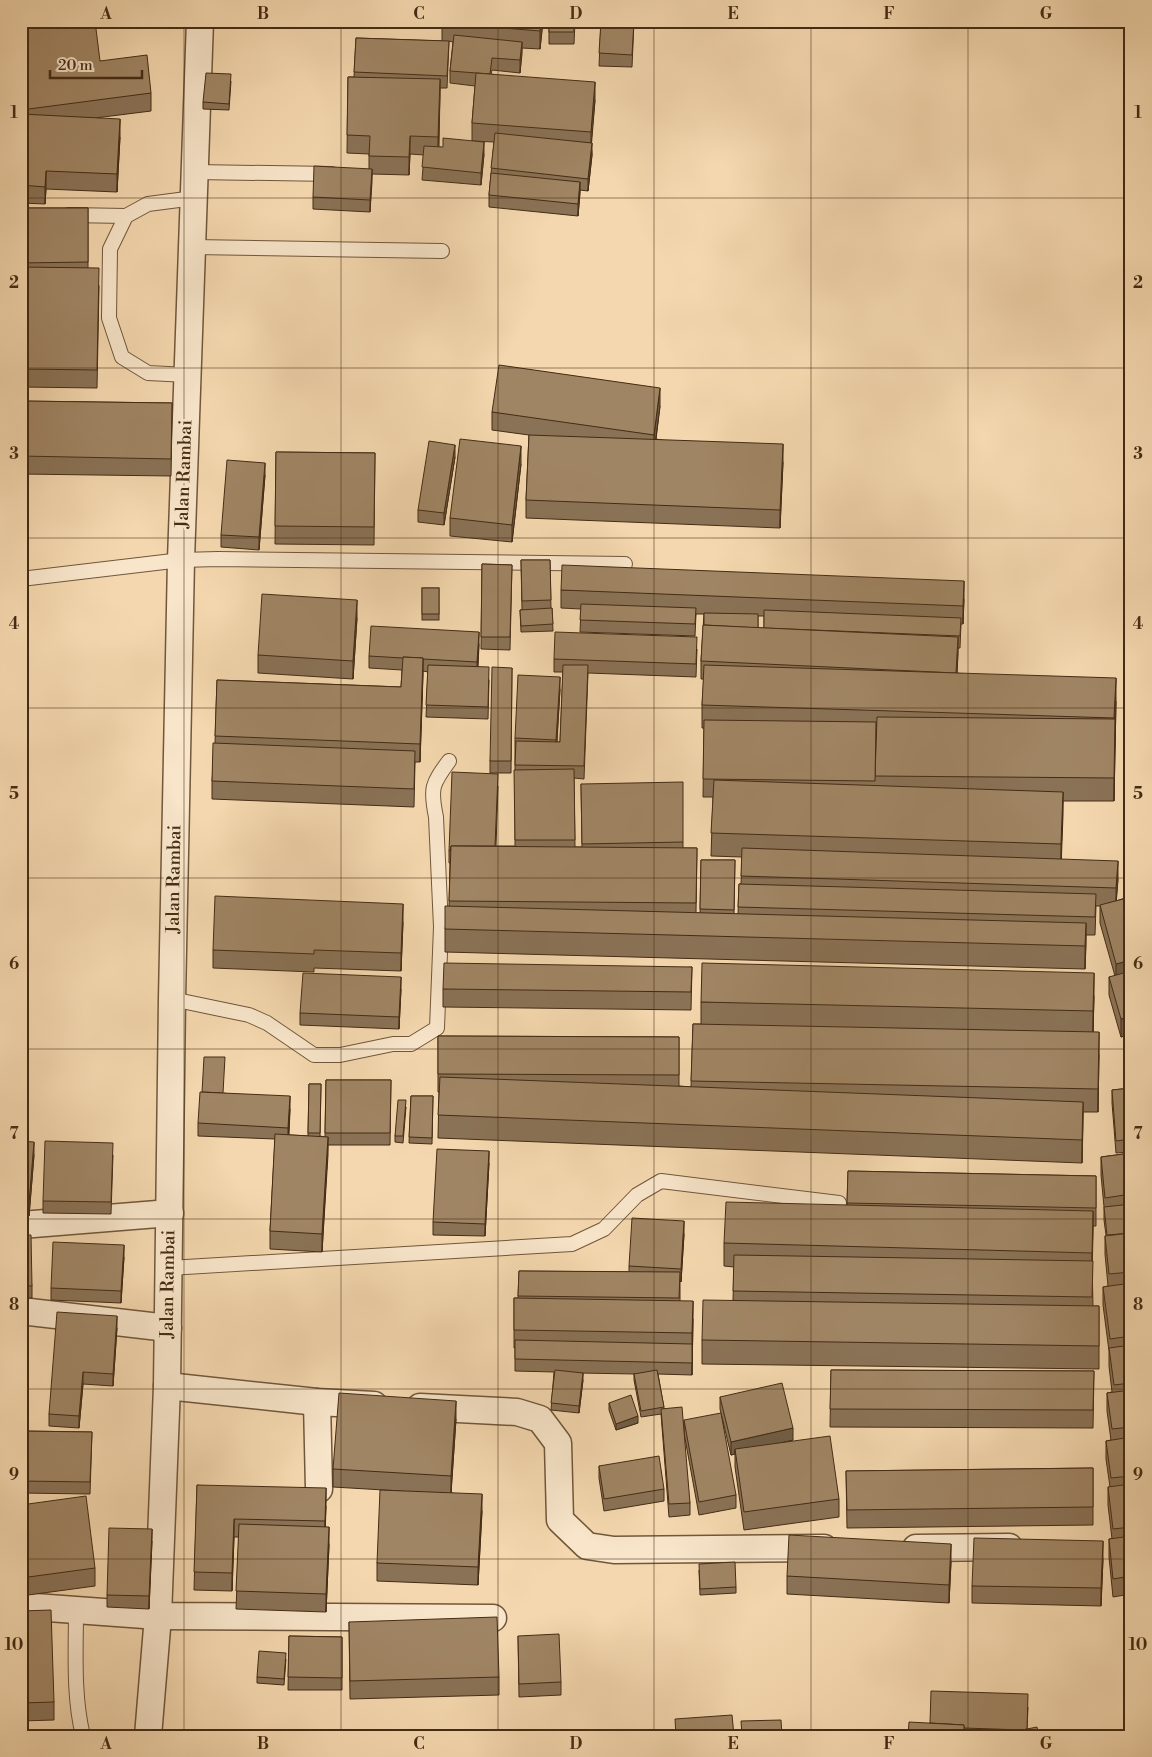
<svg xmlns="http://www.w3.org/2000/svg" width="1152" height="1757" viewBox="0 0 1152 1757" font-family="'Libre Bodoni',serif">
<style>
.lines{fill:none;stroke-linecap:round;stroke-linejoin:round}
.service-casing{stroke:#70573a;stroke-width:16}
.minor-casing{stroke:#70573a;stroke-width:29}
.service{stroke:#f8e5ca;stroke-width:14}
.minor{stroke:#f8e5ca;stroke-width:26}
.wall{fill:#8a7256;stroke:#442c14;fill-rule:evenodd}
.shaded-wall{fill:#705d46;stroke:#442c14}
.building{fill:#a08564;stroke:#442c14}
.grid{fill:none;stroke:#442c14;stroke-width:1;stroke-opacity:0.55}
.labels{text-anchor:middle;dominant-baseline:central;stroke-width:5;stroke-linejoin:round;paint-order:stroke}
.street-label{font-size:18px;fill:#442c14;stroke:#f8e5ca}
.neatline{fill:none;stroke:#442c14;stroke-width:2}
.grid-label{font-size:16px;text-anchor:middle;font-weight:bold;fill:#442c14}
</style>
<rect width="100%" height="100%" fill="#f4d7ae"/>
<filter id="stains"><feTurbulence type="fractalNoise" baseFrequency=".004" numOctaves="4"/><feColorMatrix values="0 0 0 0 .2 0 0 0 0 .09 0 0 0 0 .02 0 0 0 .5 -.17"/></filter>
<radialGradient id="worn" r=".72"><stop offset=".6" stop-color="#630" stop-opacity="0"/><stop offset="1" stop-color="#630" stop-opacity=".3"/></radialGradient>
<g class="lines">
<defs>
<g id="service">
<polyline points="195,172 332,174"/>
<polyline points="69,215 126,216"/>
<polyline points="193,247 442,251"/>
<polyline points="188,375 148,373 122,357 109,318 110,249 126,216 148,204 194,198"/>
<polyline points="21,579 181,560 218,559 625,564"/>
<path d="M172,999L249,1015L267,1023L314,1055H340L393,1044H411L437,1028L441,927L436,817C430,788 432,784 449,761"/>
<polyline points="169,1268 572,1244 604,1229 637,1195 661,1181 839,1203"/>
<path d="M76,1609C76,1651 73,1695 83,1736"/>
</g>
<g id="minor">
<polyline points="21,1225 170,1213"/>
<polyline points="21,1311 168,1328"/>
<polyline points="167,1386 317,1402 374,1405"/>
<polyline points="317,1402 319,1489"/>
<polyline points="420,1407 517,1412 540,1419 558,1443 560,1520 587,1546 614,1550 824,1548"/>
<polyline points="916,1548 1009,1547"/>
<polyline points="21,1606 158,1616 493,1618"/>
<polyline points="148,1736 158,1616 167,1386 172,999 181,560 200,21"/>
</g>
</defs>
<use href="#service" class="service-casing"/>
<use href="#minor" class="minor-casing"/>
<use href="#service" class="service"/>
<use href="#minor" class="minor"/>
</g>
<g class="wall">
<polygon points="111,21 123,21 122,23"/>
<polygon points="442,21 543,21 540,49 522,48 520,73 492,70 491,74 595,100 591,143 592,155 588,191 580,190 578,216 489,207 489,195 494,142 472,141 472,123 475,86 450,83 450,71 453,42 449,41 447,88 440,88 439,147 484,154 481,185 422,180 424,155 410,154 409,175 372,174 370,212 313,209 313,197 369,169 369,154 347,153 348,77 354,77 356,38 442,41"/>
<polygon points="549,21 575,21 574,44 549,44"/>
<polygon points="601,21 634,21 632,67 599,66"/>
<polygon points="21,29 100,61 151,93 151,111 95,118 120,137 117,192 46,189 45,204 21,203"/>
<polygon points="231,81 229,110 203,109 203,102"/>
<polygon points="21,208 88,208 88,268 99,286 97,388 21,387"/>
<polygon points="21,401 172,403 171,476 21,474"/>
<polygon points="660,406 656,439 783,462 780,528 526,518 526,500 529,435 492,430 492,412"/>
<polygon points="276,452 375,453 374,545 275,544"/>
<polygon points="455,457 444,525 418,522 418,510"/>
<polygon points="521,464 512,542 450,536 450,518"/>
<polygon points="265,475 259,550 221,547 221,535"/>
<polygon points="521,560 550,560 551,609 552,608 553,631 521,632 520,610 522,610"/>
<polygon points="482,564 512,565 510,650 481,649"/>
<rect x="422" y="588" width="17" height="32"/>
<path d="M561,590L964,599L963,624H961L960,648H958L957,673L1116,701L1114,801H1063L1061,859L1118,879L1116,901L1128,897L1126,889V871L1130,870L1124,849V831L1131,829V1034L1121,1037L1109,995V977L1115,976L1100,923V906H1096L1095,935H1086L1085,969L445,952V929L449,906L450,863H449V851L498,786L496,846H515V738L560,689L557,742H560L563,672H554V659L697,649L696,677L588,673L584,779L574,778L575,847H582L581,784L683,842V848H697L696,913H700L701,860H735L734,914H738L739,884H741L742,857L711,856L713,797H703L704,728H702V705L704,679H701V661L704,614H696L695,636L580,632L581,609L561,608ZM758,616H764V628H758Z"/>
<polygon points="357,618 353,679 258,673 258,655"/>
<polygon points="479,644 478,667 489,680 488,719 426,717 428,672 423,671 420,762 415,762 414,807 212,799 212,781 215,743 217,680 401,687 402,670 369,668 369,656"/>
<polygon points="512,668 511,773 490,773 490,761"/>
<polygon points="403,922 401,971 314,968 314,972 213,968 213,950"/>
<polygon points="692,967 691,1010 443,1007 443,989"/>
<polygon points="401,989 399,1029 300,1025 300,1013"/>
<polygon points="1094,996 1093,1032 1099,1055 1098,1112 1083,1112 1082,1163 438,1138 439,1092 438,1092 438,1036 679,1037 679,1086 691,1087 693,1024 701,1024 701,1002"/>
<polygon points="326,1080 391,1080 390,1145 328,1145 322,1252 270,1249 270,1231 275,1139 198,1136 198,1123 224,1093 290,1109 289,1135 308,1136 309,1084 321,1084 320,1136 325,1137"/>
<polygon points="1131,1088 1131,1152 1116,1153 1112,1103 1112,1090"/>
<polygon points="411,1096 433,1096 432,1144 409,1143"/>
<polygon points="406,1107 403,1143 395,1142 395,1136"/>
<polygon points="21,1141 34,1155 29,1216 21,1215"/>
<polygon points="1131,1153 1131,1594 1113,1597 1109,1557 1109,1539 1112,1539 1108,1505 1108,1487 1110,1487 1106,1459 1106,1441 1111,1440 1107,1411 1107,1393 1112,1392 1109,1366 1109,1351 1103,1305 1103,1287 1108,1286 1105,1254 1105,1236 1106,1235 1104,1220 1104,1207 1101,1175 1101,1157"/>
<polygon points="113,1155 111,1214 43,1213 43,1201"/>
<polygon points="489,1163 485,1236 433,1235 433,1222"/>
<polygon points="848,1171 1096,1176 1096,1226 1093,1226 1092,1261 1093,1306 1099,1306 1099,1369 702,1364 702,1340 733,1300 734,1267 724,1266 724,1243 847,1205"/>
<polygon points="684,1234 681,1282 680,1281 680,1301 693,1319 692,1375 658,1374 664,1408 690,1503 690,1515 669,1517 661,1414 641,1417 634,1380 634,1374 635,1374 578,1373 583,1380 579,1413 551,1410 554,1372 515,1371 515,1348 514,1348 514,1298 518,1298 519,1271 629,1272 629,1266"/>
<polygon points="21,1235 32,1286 32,1298 21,1298"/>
<polygon points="124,1257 121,1303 51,1300 51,1288"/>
<polygon points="117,1328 113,1386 83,1384 79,1428 49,1426 49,1414"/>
<polygon points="831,1370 1094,1371 1093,1428 830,1427"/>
<polygon points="720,1397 793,1440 782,1443 839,1499 839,1517 744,1530 735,1467 735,1454 731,1455 720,1409"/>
<polygon points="609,1403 638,1423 616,1430 609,1410"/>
<polygon points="456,1419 451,1492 482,1511 478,1585 377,1581 377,1563 401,1491 333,1487 333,1469"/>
<polygon points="684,1420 736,1495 736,1508 699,1515 684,1433"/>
<polygon points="21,1431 92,1432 90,1494 21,1493"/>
<polygon points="599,1466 664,1489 664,1501 604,1511 599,1478"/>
<polygon points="1093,1468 1093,1525 847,1528 846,1471"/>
<polygon points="197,1485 326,1506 325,1527 329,1545 326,1612 236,1609 239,1537 234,1537 232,1591 194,1590"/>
<polygon points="21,1505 95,1568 95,1586 21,1596"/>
<polygon points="152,1541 149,1609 107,1607 107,1595"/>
<polygon points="1103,1559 1101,1606 972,1603 972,1586"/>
<polygon points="951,1562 949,1603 787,1594 787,1576"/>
<polygon points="699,1570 736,1587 736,1593 700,1595"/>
<polygon points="21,1611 54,1702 54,1720 21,1721"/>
<polygon points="349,1622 499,1677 499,1695 350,1699"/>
<polygon points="289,1636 342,1637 342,1690 288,1690"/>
<polygon points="518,1636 561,1682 561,1695 519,1697"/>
<polygon points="286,1659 284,1685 257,1683 257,1677"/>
<polygon points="1028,1707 1027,1729 1039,1736 908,1736 930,1723"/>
</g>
<g class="shaded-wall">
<polygon points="541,21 543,21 540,49 540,31"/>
<polygon points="522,42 522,54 520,73 520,60"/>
<polygon points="440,79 440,97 438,155 438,137"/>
<polygon points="595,82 595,100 591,150 591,132"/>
<polygon points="120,119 120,137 117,192 117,174"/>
<polygon points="410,136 410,154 409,175 409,157"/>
<polygon points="484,142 484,154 481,185 481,173"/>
<polygon points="592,143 592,155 588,191 588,179"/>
<polygon points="372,169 372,182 370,212 370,200"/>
<polygon points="46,171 46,189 45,204 45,187"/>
<polygon points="580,182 580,194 578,216 578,204"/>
<polygon points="660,388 660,406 654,453 654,435"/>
<polygon points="783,444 783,462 780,528 780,510"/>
<polygon points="455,445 455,457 444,525 444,513"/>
<polygon points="521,446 521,464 512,542 512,525"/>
<polygon points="265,463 265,475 259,550 259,537"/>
<polygon points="964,581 964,599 963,624 963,606"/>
<polygon points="357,600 357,618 353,679 353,661"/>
<polygon points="479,632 479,644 477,675 477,662"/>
<polygon points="958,637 958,655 956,691 956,673"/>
<polygon points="423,658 423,676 420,762 420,744"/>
<polygon points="560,677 560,689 556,753 556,740"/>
<polygon points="1116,678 1116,701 1114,801 1114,718"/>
<polygon points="1063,792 1063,815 1061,868 1061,844"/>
<polygon points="1118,861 1118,879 1116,906 1116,888"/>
<polygon points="403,904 403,922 401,971 401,953"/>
<polygon points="1086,923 1086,946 1085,969 1085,946"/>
<polygon points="1131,960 1131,977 1116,982 1116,964"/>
<polygon points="1094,973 1094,996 1093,1034 1093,1011"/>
<polygon points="401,977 401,989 399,1029 399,1017"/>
<polygon points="1131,1016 1131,1034 1121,1037 1121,1019"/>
<polygon points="1099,1032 1099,1055 1098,1112 1098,1089"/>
<polygon points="290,1096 290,1109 288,1140 288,1128"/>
<polygon points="1083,1102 1083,1125 1082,1163 1082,1140"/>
<polygon points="328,1137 328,1155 322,1252 322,1234"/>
<polygon points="34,1142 34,1155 29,1216 29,1203"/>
<polygon points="489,1151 489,1163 485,1236 485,1224"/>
<polygon points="1093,1211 1093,1234 1092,1276 1092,1253"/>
<polygon points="684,1221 684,1234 681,1282 681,1269"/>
<polygon points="124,1245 124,1257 121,1303 121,1291"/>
<polygon points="693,1301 693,1319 692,1375 692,1333"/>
<polygon points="27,1312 27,1330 21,1390 21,1372"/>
<polygon points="117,1316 117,1328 113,1386 113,1374"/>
<polygon points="83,1372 83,1384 79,1428 79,1416"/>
<polygon points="583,1373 583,1380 579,1413 579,1406"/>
<polygon points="456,1401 456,1419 451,1494 451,1476"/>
<polygon points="638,1416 638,1423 616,1430 616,1424"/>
<polygon points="793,1428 793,1440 735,1454 735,1449 735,1454 731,1455 731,1442"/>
<polygon points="326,1488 326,1506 325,1539 325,1521"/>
<polygon points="482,1494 482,1511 478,1585 478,1567"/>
<polygon points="234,1519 234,1537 232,1591 232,1573"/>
<polygon points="329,1527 329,1545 326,1612 326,1594"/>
<polygon points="152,1529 152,1541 149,1609 149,1596"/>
<polygon points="1103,1541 1103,1559 1101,1606 1101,1588"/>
<polygon points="951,1544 951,1562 949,1603 949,1585"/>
</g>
<g class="building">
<polygon points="86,21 95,21 100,61 147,55 151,93 21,110 21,29"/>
<polygon points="442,21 541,21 540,31 442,23"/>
<rect x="549" y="21" width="25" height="11"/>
<polygon points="601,21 634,21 632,55 599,53"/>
<polygon points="454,35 522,42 520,60 492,58 490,74 450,71"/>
<polygon points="356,38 449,41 447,76 354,72"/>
<polygon points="206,73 231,74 229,104 203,102"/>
<polygon points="476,73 595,82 591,132 472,123"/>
<polygon points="348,77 440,79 438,137 410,136 409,157 369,156 370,136 347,135"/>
<polygon points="21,114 120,119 117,174 46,171 45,187 21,185"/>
<polygon points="495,133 592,143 588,179 491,168"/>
<polygon points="443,138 484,142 481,173 422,167 424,146 443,147"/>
<polygon points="314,166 372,169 370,200 313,197"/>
<polygon points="491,173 580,182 578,204 489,195"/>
<polygon points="21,208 88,208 88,262 21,263"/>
<polygon points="21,267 99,268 97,370 21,369"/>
<polygon points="499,365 660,388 654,435 492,412"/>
<polygon points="21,401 172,403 171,459 21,456"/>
<polygon points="529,435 783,444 780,510 526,500"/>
<polygon points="460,439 521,446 512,525 450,518"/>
<polygon points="429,441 455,445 444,513 418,510"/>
<polygon points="276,452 375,453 374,527 275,526"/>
<polygon points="227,460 265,463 259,537 221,535"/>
<polygon points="521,560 550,560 551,600 522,601"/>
<polygon points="482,564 512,565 510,637 481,637"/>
<polygon points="562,565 964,581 963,606 561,590"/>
<rect x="422" y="588" width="17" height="26"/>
<polygon points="262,594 357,600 353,661 258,655"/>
<polygon points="581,604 696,608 695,624 580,620"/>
<polygon points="552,608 553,624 521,626 520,610"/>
<polygon points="764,610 961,618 960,636 764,628"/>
<polygon points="704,613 758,614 758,628 704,625"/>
<polygon points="703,625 958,637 956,673 701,661"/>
<polygon points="371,626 479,632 477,662 423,659 423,658 403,657 403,658 369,656"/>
<polygon points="555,632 697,637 696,664 554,659"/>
<polygon points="403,657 423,658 420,744 215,736 217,680 401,687"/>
<polygon points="428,665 489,667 488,707 426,705"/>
<polygon points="563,665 588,665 584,766 515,765 516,741 560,742"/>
<polygon points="704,665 1116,678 1114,718 702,705"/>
<polygon points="492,667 512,668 511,761 490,761"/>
<polygon points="518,675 560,677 556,740 515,738"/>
<polygon points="877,717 1115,719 1114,778 875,776"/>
<polygon points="704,720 876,722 875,781 703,779"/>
<polygon points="213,743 415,751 414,789 212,781"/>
<polygon points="574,769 575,840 515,840 514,770"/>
<polygon points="452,772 498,774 495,846 451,846 450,851 449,851"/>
<polygon points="714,780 1063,792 1061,844 711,833"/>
<polygon points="683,782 683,842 582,844 581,784"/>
<polygon points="1131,829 1131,854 1124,831"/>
<polygon points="451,846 697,848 696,903 449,901"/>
<polygon points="742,848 1118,861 1116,888 741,876"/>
<polygon points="701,860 735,860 734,910 700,909"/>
<polygon points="1131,870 1131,890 1126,871"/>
<polygon points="739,884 1096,894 1095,917 738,907"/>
<polygon points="215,896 403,904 401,953 314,950 314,954 213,950"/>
<polygon points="1131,897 1131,960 1116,964 1100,905"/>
<polygon points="445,906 1086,923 1085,946 445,929"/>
<polygon points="444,963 692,967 691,992 443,989"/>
<polygon points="702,963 1094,973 1093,1011 701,1002"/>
<polygon points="1131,971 1131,1016 1121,1019 1109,977"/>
<polygon points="303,973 401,977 399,1017 300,1013"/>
<polygon points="693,1024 1099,1032 1098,1089 691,1081"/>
<polygon points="438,1036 679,1037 679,1075 438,1074"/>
<polygon points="204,1057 225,1057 223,1093 202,1092"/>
<polygon points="440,1077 1083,1102 1082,1140 438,1115"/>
<polygon points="326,1080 391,1080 390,1133 325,1133"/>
<polygon points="309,1084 321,1084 320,1133 308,1133"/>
<polygon points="1131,1088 1131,1139 1116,1141 1112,1090"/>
<polygon points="200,1092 290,1096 288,1128 198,1123"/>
<polygon points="411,1096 433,1096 432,1138 409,1137"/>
<polygon points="398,1100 406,1100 403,1136 395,1136"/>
<polygon points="275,1134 328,1137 322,1234 270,1231"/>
<polygon points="21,1141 34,1142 29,1203 21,1203"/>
<polygon points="45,1141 113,1143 111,1202 43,1201"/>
<polygon points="437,1149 489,1151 485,1224 433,1222"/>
<polygon points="1131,1153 1131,1194 1105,1198 1101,1157"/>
<polygon points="848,1171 1096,1176 1096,1208 847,1203"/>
<polygon points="726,1202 1093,1211 1092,1253 724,1243"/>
<polygon points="1131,1204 1131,1233 1107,1235 1104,1207"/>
<polygon points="632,1218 684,1221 681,1269 629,1266"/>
<polygon points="1131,1233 1131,1272 1109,1274 1105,1236"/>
<polygon points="21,1235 31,1235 32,1286 21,1286"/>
<polygon points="53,1242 124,1245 121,1291 51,1288"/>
<polygon points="734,1255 1093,1261 1092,1297 733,1291"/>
<polygon points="519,1271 680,1272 679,1298 518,1296"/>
<polygon points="1131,1283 1131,1336 1110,1339 1103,1287"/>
<polygon points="514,1298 693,1301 692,1333 514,1330"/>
<polygon points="703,1300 1099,1306 1099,1346 702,1340"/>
<polygon points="21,1312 27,1312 21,1372"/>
<polygon points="57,1312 117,1316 113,1374 83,1372 79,1416 49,1414"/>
<polygon points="515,1340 692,1344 692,1363 515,1359"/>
<polygon points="1131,1345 1131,1383 1114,1385 1109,1348"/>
<polygon points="555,1370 583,1373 579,1406 551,1403"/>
<polygon points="657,1370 664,1407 641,1411 634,1374"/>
<polygon points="831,1370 1094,1371 1093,1410 830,1409"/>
<polygon points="782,1383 793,1428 731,1442 720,1397"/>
<polygon points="1131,1390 1131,1427 1112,1429 1107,1393"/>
<polygon points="339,1393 456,1401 451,1476 333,1469"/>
<polygon points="631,1395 638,1416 616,1424 609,1403"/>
<polygon points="682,1407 690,1503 669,1504 661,1409"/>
<polygon points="721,1413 736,1495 699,1502 684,1420"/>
<polygon points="21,1431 92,1432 90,1482 21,1481"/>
<polygon points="830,1436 839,1499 744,1512 735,1449"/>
<polygon points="1131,1437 1131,1476 1111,1478 1106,1441"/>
<polygon points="659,1456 664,1489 604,1499 599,1466"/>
<polygon points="1093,1468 1093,1507 847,1510 846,1471"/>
<polygon points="1131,1484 1131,1527 1113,1529 1108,1487"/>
<polygon points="197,1485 326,1488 325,1521 234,1519 232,1573 194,1572"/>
<polygon points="380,1490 482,1494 478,1567 377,1563"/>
<polygon points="86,1496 95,1568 21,1578 21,1505"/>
<polygon points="239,1524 329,1527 326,1594 236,1591"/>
<polygon points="109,1528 152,1529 149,1596 107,1595"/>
<polygon points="789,1535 951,1544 949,1585 787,1576"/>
<polygon points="1131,1536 1131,1576 1113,1579 1109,1539"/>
<polygon points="974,1538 1103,1541 1101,1588 972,1586"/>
<polygon points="735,1562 736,1587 700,1589 699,1564"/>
<polygon points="51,1610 54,1702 21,1703 21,1611"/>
<polygon points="497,1617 499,1677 350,1681 349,1622"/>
<polygon points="559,1634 561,1682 519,1684 518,1636"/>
<polygon points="289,1636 342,1637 342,1678 288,1677"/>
<polygon points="259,1651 286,1653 284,1679 257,1677"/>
<polygon points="931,1691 1028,1694 1027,1729 1023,1730 964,1728 964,1725 930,1723"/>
<polygon points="732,1715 734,1736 676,1736 675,1719"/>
<polygon points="781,1720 782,1736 742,1736 741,1721"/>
<polygon points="909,1722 964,1725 964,1736 908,1736"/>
<polygon points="1037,1727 1039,1736 992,1736"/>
</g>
<path class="grid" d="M184,21V1736M341,21V1736M498,21V1736M654,21V1736M811,21V1736M968,21V1736M21,198H1131M21,368H1131M21,538H1131M21,708H1131M21,878H1131M21,1049H1131M21,1219H1131M21,1389H1131M21,1559H1131"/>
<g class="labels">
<g class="street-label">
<text transform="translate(184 474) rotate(-88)">Jalan Rambai</text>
<text transform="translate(174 879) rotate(-89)">Jalan Rambai</text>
<text transform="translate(168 1284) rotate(-89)">Jalan Rambai</text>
</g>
</g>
<rect width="1152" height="1757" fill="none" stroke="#f4d7ae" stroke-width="55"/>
<path d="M50 70v8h92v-8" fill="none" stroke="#442c14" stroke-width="2.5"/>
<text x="58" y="70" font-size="15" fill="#442c14" stroke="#f8e5ca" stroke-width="4" paint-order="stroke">20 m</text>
<rect x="28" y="28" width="1096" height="1702" class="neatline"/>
<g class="grid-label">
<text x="106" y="19">A</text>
<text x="263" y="19">B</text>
<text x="419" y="19">C</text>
<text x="576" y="19">D</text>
<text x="733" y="19">E</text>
<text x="889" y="19">F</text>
<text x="1046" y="19">G</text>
<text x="14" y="118">1</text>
<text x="1138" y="118">1</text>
<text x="14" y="288">2</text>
<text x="1138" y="288">2</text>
<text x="14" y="459">3</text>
<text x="1138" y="459">3</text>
<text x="14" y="629">4</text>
<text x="1138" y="629">4</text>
<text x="14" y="799">5</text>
<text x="1138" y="799">5</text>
<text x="14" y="969">6</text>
<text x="1138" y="969">6</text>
<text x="14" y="1139">7</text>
<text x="1138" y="1139">7</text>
<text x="14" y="1310">8</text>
<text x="1138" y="1310">8</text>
<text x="14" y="1480">9</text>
<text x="1138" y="1480">9</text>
<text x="14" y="1650">10</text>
<text x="1138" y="1650">10</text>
<text x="106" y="1749">A</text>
<text x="263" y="1749">B</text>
<text x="419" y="1749">C</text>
<text x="576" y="1749">D</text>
<text x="733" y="1749">E</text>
<text x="889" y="1749">F</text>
<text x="1046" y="1749">G</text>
</g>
<rect width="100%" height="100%" filter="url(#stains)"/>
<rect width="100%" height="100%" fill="url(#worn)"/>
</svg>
